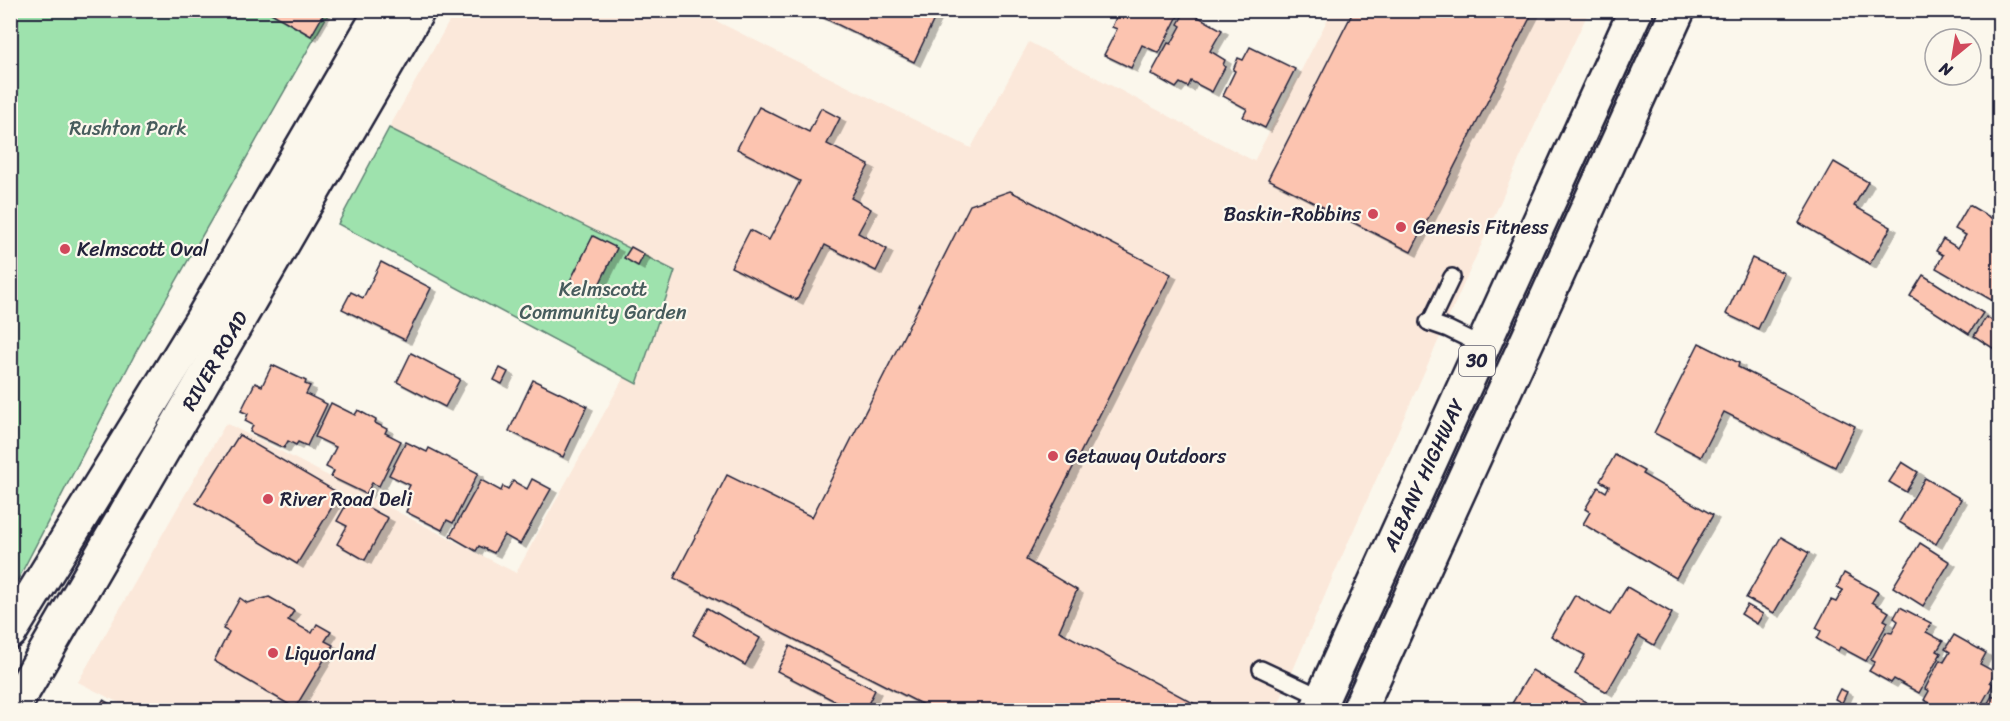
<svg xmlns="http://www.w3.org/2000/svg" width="2010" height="721" viewBox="0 0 2010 721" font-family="Sriracha,sans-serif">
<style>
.built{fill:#fbe8da}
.green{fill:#9ee2ad;stroke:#608274;stroke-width:1.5}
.building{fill:#fcc4b0;stroke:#22223b;stroke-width:1.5;filter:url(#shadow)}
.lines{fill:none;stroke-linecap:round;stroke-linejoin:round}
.service-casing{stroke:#22223b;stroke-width:20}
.secondary-casing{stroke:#22223b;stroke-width:38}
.trunk-casing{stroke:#22223b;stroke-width:38}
.service{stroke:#fbf7ec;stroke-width:15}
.secondary{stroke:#fbf7ec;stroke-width:33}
.trunk{stroke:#fbf7ec;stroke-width:33}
.poi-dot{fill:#d1495b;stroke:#fbf7ec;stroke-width:2}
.labels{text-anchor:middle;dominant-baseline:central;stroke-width:4.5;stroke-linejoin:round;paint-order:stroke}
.shield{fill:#fbf7ec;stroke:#636270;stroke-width:1.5}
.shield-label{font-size:18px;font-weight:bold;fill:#22223b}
.park-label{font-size:20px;fill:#475c5d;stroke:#fbf7ec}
.poi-label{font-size:20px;fill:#22223b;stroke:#fbf7ec;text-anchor:start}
.street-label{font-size:20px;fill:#22223b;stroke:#fbf7ec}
</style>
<defs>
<filter id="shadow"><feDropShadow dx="6" dy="4" stdDeviation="0" flood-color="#0004"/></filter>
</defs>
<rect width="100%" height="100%" fill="#fbf7ec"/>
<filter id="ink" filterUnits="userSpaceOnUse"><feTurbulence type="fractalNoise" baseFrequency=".0167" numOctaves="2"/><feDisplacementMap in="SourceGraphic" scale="12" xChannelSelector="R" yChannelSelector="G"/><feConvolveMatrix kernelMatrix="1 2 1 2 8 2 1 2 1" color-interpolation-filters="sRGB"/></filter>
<g filter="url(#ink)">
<polygon class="built" points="455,11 696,11 971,148 1029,42 1254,161 1332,11 1589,11 1533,129 1334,574 1276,710 133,710 78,682 226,423 516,573 624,377 637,384 675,271 389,128"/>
<g class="green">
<polygon points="11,11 330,11 137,350 11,593"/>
<polygon points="389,128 675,271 637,384 338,224"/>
</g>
<g class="building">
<polygon points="266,10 326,10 311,36"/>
<polygon points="818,10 932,10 937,13 914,62 816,14"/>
<polygon points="1119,10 1181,10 1159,53 1142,45 1131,68 1104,55 1117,29 1112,27"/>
<polygon points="1186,10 1222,30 1210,51 1225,60 1223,65 1225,67 1212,92 1191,81 1188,87 1180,83 1176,88 1151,74 1168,43 1171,44 1181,26 1178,24"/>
<polygon points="1354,10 1534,10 1411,252 1268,179"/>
<polygon points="1250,47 1295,69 1265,128 1243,117 1247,109 1223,96 1235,71 1233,70 1238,58 1243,60"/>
<polygon points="759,107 809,132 821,108 840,118 827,144 869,165 851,198 871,209 858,233 887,249 876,271 825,245 797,300 731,267 750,230 769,240 800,181 737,149"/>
<polygon points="1834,162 1868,182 1854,206 1891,227 1870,264 1799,223"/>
<polygon points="1010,191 1171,274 1026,560 1077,590 1059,631 1197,705 1194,710 933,710 674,578 727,475 812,517 970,205"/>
<polygon points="1969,205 2000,223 2000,305 1936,268 1943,255 1936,251 1943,239 1958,248 1966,235 1955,229"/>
<polygon points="593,236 617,248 594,295 569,283"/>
<polygon points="631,247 644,254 638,266 624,258"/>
<polygon points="1752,258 1784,273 1758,329 1726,314"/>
<polygon points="381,262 431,288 405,340 342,309 351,292 363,298"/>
<polygon points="1923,275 1983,313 1969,334 1910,296"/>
<polygon points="1986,317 2000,325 2000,345 1996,350 1974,336"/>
<polygon points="1699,343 1739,363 1738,367 1855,426 1835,467 1724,412 1701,457 1654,433"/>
<polygon points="411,353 460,379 445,407 397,382"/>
<polygon points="272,365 306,381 305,384 310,386 306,394 327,404 307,446 298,442 296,445 288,441 284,448 250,432 253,425 245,421 248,414 241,411 255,383 262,386"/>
<polygon points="500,368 508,372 502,384 494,380"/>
<polygon points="533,380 587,406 563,457 509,431"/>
<polygon points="331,403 355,415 358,410 376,420 375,423 387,429 385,433 401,441 379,486 372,483 366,494 331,477 334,471 326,467 336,447 315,437"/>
<polygon points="239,435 340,494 297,564 196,503"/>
<polygon points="406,442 427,452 429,448 478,473 453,523 447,520 442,530 406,512 408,507 401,503 410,485 389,475"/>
<polygon points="1615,455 1644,471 1642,474 1713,515 1676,578 1583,524 1590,512 1585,509 1598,487 1606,492 1609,486 1600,481"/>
<polygon points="1902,462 1918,472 1906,492 1889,482"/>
<polygon points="1925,478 1961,499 1936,544 1899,522"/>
<polygon points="532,479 551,489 520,544 504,535 494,553 479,546 476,551 450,536 481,480 501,491 503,486 508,489 513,481 527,489"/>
<polygon points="350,498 388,518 365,560 337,544 347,526 337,521"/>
<polygon points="1781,537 1809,553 1774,613 1746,598"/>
<polygon points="1920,543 1950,562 1923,606 1893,587"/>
<polygon points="1844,573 1878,592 1872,602 1889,612 1884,620 1888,622 1866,661 1840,647 1838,651 1817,639 1821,631 1816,628 1831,600 1836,602 1843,590 1837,587"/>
<polygon points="1627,587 1672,613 1654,645 1639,636 1607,692 1575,674 1585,655 1551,636 1575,595 1610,615"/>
<polygon points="269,597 294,611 288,620 312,633 317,624 331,632 325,641 333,645 295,708 214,661 229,632 223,629 240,598 247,603"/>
<polygon points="1747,605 1763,614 1757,624 1741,614"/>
<polygon points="1900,607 1931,623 1926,632 1943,641 1937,651 1941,653 1919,693 1894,679 1891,683 1869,671 1875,662 1871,660 1886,632 1892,633 1898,621 1894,618"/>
<polygon points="708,608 760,638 745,665 693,635"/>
<polygon points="1954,635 1986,653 1980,664 1995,672 1990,682 1993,684 1978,710 1955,710 1947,706 1943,710 1924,700 1929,691 1925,689 1940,660 1944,662 1950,652 1945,649"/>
<polygon points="790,646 875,690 865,710 852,710 777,671"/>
<polygon points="1532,670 1589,704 1585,710 1508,710"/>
<polygon points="1840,689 1847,692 1842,703 1835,699"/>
<polygon points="1992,696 2000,700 2000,710 1984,710"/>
<polygon points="103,700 120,710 97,710"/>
</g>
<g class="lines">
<defs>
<g id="service">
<polyline points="1428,322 1448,329 1483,346"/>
<polyline points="1430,323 1452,277"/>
<polyline points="1261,669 1323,698"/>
</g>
<g id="secondary">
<polyline points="10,632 200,323 382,10"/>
<polyline points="12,710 418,10"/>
</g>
<g id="trunk">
<polyline points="1317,710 1636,10"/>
<polyline points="1359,710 1678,10"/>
</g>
</defs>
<use href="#service" class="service-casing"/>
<use href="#secondary" class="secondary-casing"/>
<use href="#trunk" class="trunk-casing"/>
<use href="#service" class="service"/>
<use href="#secondary" class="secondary"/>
<use href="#trunk" class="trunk"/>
</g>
</g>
<g class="poi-dot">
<circle cx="1373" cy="214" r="6"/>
<circle cx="1401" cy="227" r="6"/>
<circle cx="65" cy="249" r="6"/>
<circle cx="1053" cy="456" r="6"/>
<circle cx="268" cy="499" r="6"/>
<circle cx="273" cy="653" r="6"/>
</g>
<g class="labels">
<rect class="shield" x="1459" y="346" width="36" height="30" rx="4.5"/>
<g class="shield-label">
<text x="1477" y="361">30</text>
</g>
<g class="park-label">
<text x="128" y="128">Rushton Park</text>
<text x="603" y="289">Kelmscott<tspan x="603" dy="23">Community Garden</tspan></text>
</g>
<g class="poi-label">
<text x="1361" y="214" text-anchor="end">Baskin-Robbins</text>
<text x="1413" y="227">Genesis Fitness</text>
<text x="77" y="249">Kelmscott Oval</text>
<text x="1065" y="456">Getaway Outdoors</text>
<text x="280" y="499">River Road Deli</text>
<text x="285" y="653">Liquorland</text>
</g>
<g class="street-label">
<text transform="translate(215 361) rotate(-60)">RIVER ROAD</text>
<text transform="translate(1424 475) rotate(-65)">ALBANY HIGHWAY</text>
</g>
</g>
<rect width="2010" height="721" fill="none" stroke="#fbf7ec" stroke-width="36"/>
<rect x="18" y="18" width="1974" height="685" fill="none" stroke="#22223b" stroke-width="2" filter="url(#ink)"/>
<g transform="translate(1953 57) rotate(210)"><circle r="28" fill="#fbf7ec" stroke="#a4a2a5" stroke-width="1.5"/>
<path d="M0-4.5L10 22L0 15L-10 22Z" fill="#d1495b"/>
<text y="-9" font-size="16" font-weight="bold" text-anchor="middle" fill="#22223b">N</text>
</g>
</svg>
